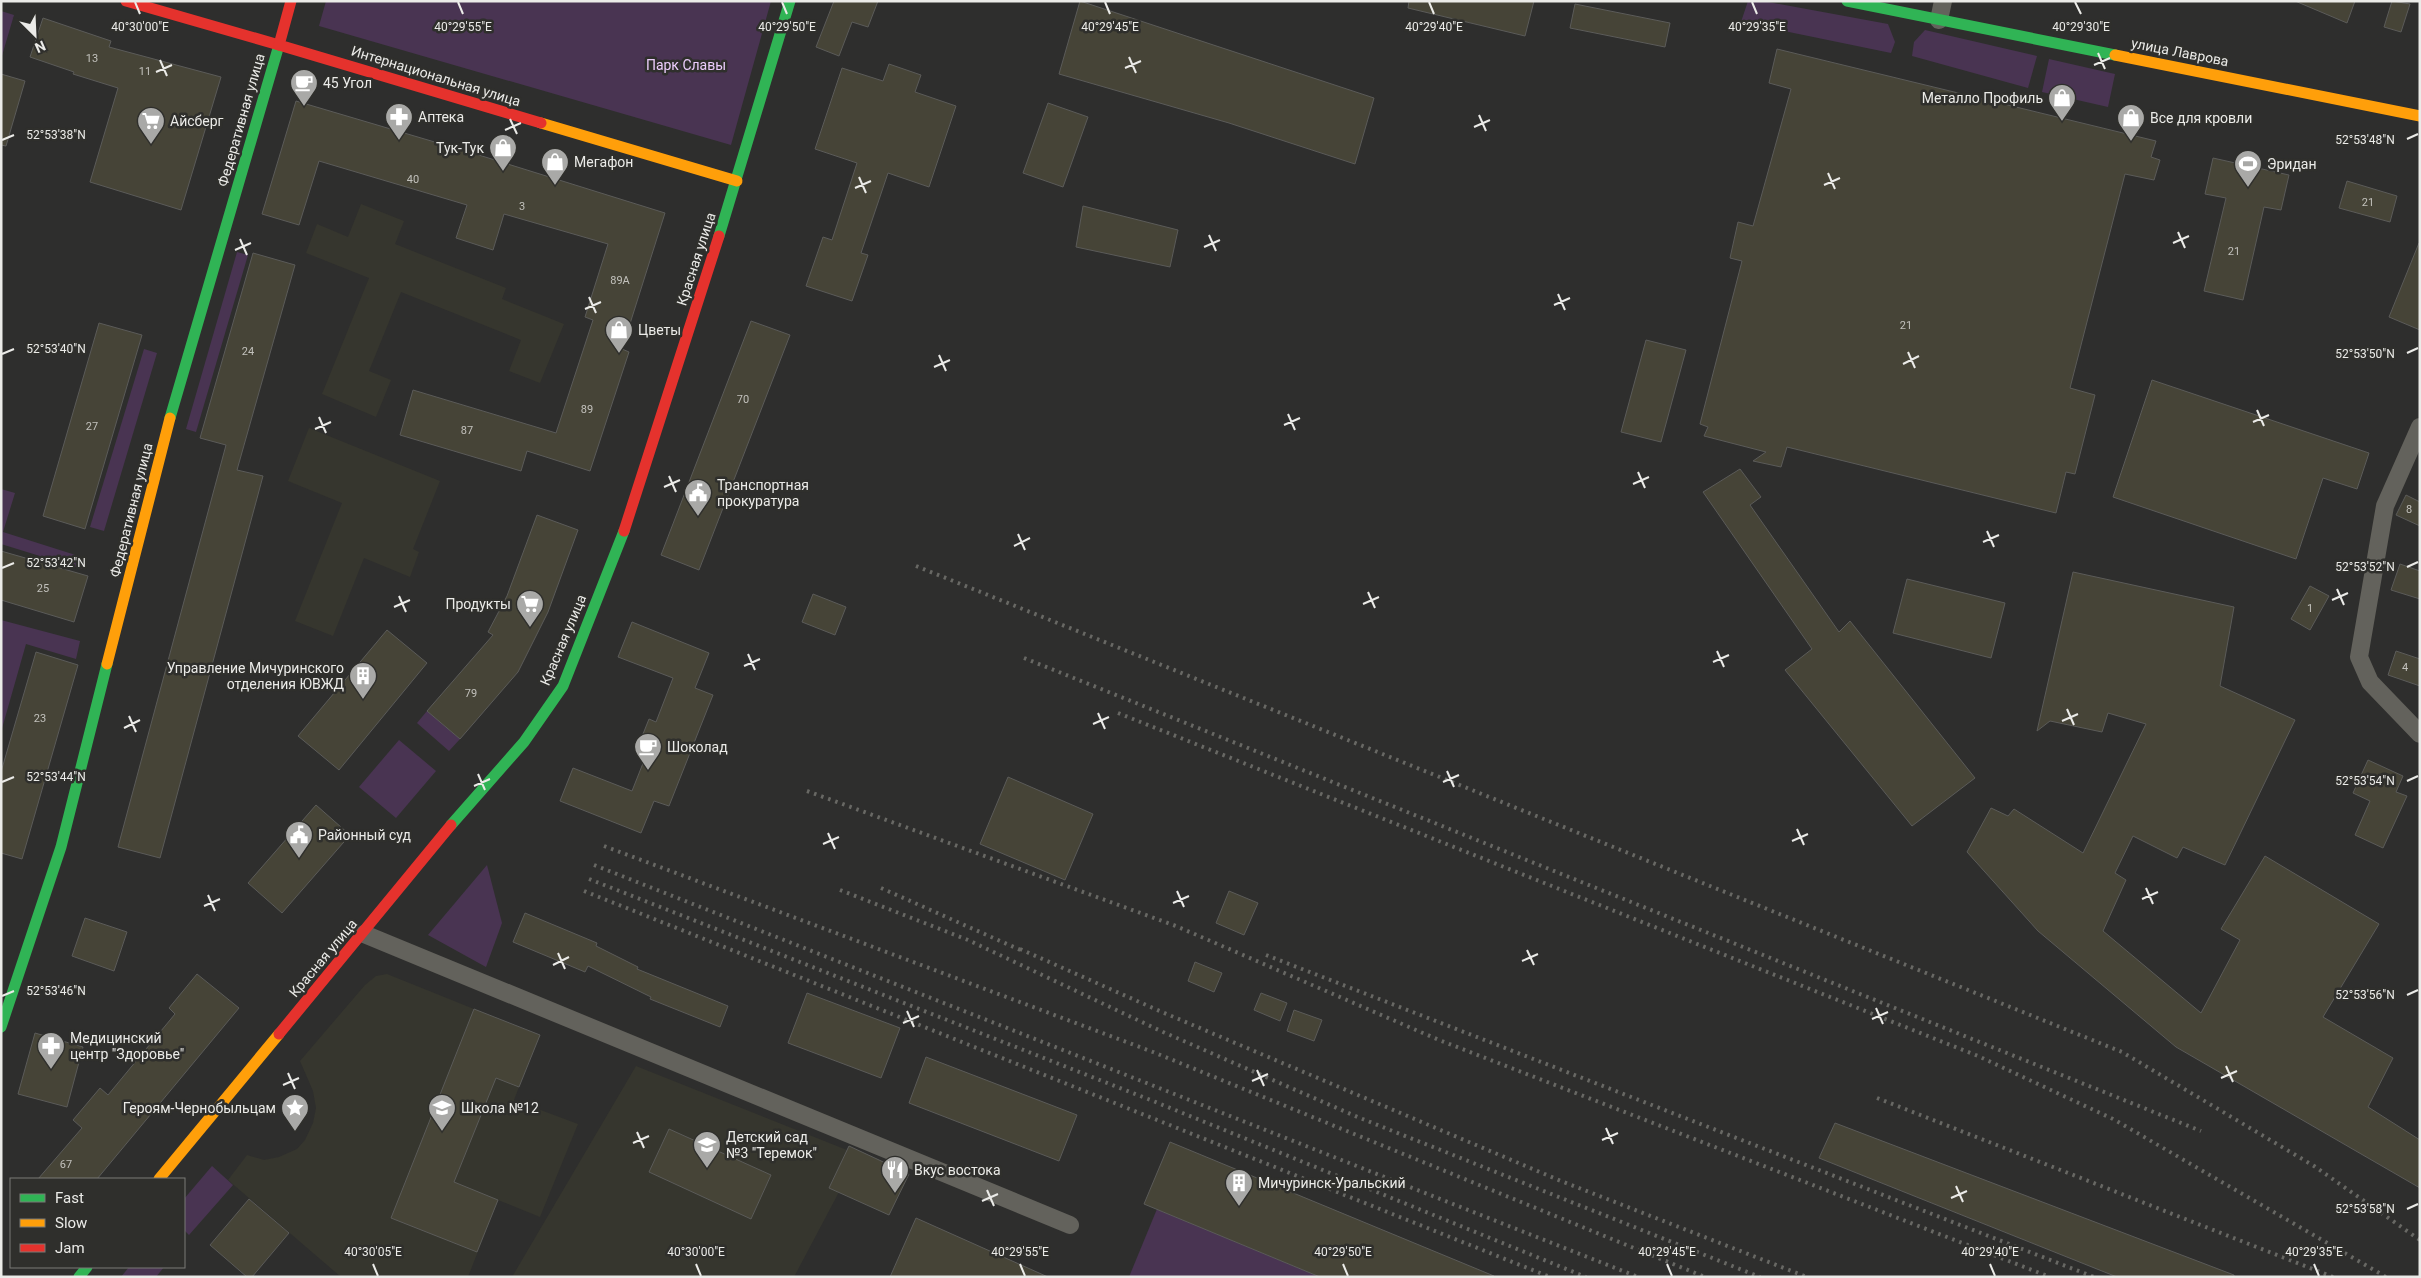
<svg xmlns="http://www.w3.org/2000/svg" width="2421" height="1278" viewBox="0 0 2421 1278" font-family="Roboto,sans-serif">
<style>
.built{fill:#36362e}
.green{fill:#493452}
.building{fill:#464437;stroke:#5b5b59}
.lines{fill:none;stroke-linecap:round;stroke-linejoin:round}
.street{stroke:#63625c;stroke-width:18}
.fast{stroke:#30b455;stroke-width:11}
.slow{stroke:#ff9f0a;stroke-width:11}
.jam{stroke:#e5322d;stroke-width:11}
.rail{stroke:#686864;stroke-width:4;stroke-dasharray:2.5 5;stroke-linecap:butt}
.ticks{fill:none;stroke:#ebebe8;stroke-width:2}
.labels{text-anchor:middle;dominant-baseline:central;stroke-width:5;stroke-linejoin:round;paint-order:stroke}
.number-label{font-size:11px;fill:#c2c1bc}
.street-label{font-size:14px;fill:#ebebe8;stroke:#2f2f2c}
.park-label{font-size:14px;fill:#eccdfc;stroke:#2f2f2c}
.poi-label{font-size:14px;fill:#ebebe8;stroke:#2f2f2c;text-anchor:start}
.ticks-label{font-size:12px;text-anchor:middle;fill:#ebebe8;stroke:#2f2f2c;stroke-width:5;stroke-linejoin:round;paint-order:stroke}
</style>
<rect width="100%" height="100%" fill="#2e2e2d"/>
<g class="built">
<polygon points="361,204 404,221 395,244 506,288 502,299 564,324 540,383 509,371 521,340 401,292 369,371 391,380 376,417 322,394 369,278 306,253 317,224 348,237"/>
<polygon points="309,428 440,481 413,549 419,552 410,577 364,558 333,636 295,621 342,503 288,481"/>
<polygon points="387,974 474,1009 519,1087 514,1100 578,1124 540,1217 498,1200 468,1277 341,1277 228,1180 247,1155 264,1160 279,1157 297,1149 305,1140 313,1123 316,1108 313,1091 300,1061 365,985 376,976"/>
<polygon points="636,1066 847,1150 830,1187 839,1192 794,1277 512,1277"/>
</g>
<g class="green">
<polygon points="326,1 771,1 731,145 319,26"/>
<polygon points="1748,1 1763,1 1888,24 1895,42 1891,53 1741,22"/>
<polygon points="1,11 14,15 1,59"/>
<polygon points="1925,30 2037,56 2028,88 1912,56 1914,42"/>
<polygon points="2049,59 2115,74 2108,107 2042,92"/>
<polygon points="237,252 248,255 196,432 186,429"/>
<polygon points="144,349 157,353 104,531 90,527"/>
<polygon points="1,489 15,493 3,532 85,558 82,569 1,544"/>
<polygon points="1,620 80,641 76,659 26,644 1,732"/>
<polygon points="427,711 460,739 449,751 417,723"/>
<polygon points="399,740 436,771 396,818 359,787"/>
<polygon points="487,865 502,923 486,967 428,935"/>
<polygon points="212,1166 233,1185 189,1235 184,1230 184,1199"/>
<polygon points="1157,1209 1320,1277 1129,1277"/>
<polygon points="129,1267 164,1267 156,1277 121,1277"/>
</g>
<g class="building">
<polygon points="834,1 878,1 868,27 852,22 839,56 816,47"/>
<polygon points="1080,1 1374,98 1355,164 1229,123 1059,74"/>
<polygon points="1409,1 1534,1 1525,36 1408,8"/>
<polygon points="2295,1 2355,1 2347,23"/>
<polygon points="2392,1 2410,4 2401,32 2384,27"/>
<polygon points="1575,4 1670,23 1665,47 1570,28"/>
<polygon points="43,18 111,41 109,47 221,77 181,210 90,182 118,88 73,74 74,72 30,57"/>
<polygon points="1777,49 2156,141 2151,157 2160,160 2154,180 2125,174 2070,388 2095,395 2075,474 2066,472 2056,513 1787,447 1781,467 1753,461 1766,452 1704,436 1708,427 1700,424 1742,261 1730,258 1738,222 1753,226 1791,89 1769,83"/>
<polygon points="889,64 921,75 915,92 956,106 929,187 888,173 861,253 868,255 852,301 806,286 823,237 832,240 857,163 815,149 842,68 883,81"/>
<polygon points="1,74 25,81 6,146 1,145"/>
<polygon points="296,101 482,156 665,213 622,349 629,352 590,471 527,451 521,471 400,435 413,390 556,433 593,320 585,317 608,244 504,214 493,250 456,238 467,205 319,161 299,225 262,214"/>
<polygon points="1048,103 1088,117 1063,187 1023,173"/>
<polygon points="2213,158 2289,175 2281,210 2264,207 2243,300 2204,291 2226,198 2205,194"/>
<polygon points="2347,181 2397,196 2390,222 2339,208"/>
<polygon points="1083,206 1178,230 1170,267 1076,247"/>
<polygon points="2419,243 2420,243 2420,330 2389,317"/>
<polygon points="253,253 295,265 237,470 263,476 160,858 118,847 226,445 200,438"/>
<polygon points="751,321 790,335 699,570 661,555"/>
<polygon points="99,323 142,335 85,529 43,516"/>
<polygon points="1646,340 1686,350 1661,442 1621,432"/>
<polygon points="2152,380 2369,453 2357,489 2323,478 2296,559 2113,497"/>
<polygon points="1740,469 1761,497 1750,505 1839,632 1850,621 1975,778 1912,826 1785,670 1812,649 1703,492"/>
<polygon points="2406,495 2420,502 2420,526 2396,515"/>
<polygon points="537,515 578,530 548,612 518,672 460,739 427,711 493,635 488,632 507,596"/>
<polygon points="1,551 88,576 74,622 1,600"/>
<polygon points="2400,564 2420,571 2420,599 2391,590"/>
<polygon points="2073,572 2234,607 2220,686 2295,720 2225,865 2183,847 2177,858 2133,836 2115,873 2126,880 2103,931 2201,1013 2240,940 2221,929 2265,856 2379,924 2323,1017 2393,1058 2368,1107 2420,1140 2420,1188 2176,1047 2038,931 1967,852 1991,808 2008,816 2014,809 2083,853 2146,724 2108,713 2102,732 2050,721 2037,731"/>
<polygon points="1907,579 2005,603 1991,658 1893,633"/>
<polygon points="2310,586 2329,596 2310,630 2291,619"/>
<polygon points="813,594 846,607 835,635 802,622"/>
<polygon points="632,622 709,653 695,688 713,695 669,806 654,801 641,833 560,801 573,768 632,791 649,748 639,744 649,719 656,722 673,678 618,657"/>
<polygon points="387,630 427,663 339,770 298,736"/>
<polygon points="2396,651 2420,659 2420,686 2388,675"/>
<polygon points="36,652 78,665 22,859 1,853 1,772"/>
<polygon points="2368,760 2403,776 2396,792 2407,796 2383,848 2355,835 2370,801 2353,793"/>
<polygon points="1008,777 1093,814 1065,880 980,844"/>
<polygon points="316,805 350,835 282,913 248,883"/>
<polygon points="1229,891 1258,903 1244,935 1216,923"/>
<polygon points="525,913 597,943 596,946 638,967 637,969 728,1006 720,1027 650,999 651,997 588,966 585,972 513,942"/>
<polygon points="85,918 127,932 114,971 72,956"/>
<polygon points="1195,962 1222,973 1214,992 1188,981"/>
<polygon points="197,974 239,1008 97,1179 38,1179 82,1128 73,1120 100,1088 108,1095 175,1014 169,1008"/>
<polygon points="807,993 900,1028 881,1078 788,1043"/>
<polygon points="1261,993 1287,1003 1280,1021 1254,1010"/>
<polygon points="474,1009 540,1035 519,1087 496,1078 454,1182 498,1200 477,1252 391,1218"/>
<polygon points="1294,1010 1322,1020 1314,1041 1287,1031"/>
<polygon points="35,1033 83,1047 67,1107 18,1094"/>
<polygon points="926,1057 1077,1115 1059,1161 909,1103"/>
<polygon points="1835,1123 2234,1275 2234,1277 2117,1277 1819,1158"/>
<polygon points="669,1129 771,1175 751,1219 649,1172"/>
<polygon points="1170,1142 1494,1276 1494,1277 1320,1277 1144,1204"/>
<polygon points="849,1146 909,1174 889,1215 829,1188"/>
<polygon points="249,1199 289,1233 252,1277 247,1277 210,1245"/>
<polygon points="916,1218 1048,1277 890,1277"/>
</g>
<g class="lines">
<g class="street">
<polyline points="1939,20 1943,1"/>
<polyline points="2420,427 2385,506 2359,657 2370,682 2420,734"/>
<polyline points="364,934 1070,1225"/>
</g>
<g class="fast">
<polyline points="1847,1 2115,55"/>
<polyline points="719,236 790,1"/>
<polyline points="170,418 279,45"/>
<polyline points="451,825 524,742 563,686 624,531"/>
<polyline points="1,1027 61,847 107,664"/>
<polyline points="79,1277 87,1267"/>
</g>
<g class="slow">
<polyline points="2115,55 2420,116"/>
<polyline points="541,123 737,181"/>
<polyline points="107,664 170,418"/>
<polyline points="159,1179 279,1034"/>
</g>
<g class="jam">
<polyline points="126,1 279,45"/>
<polyline points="291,1 279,45 541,123"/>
<polyline points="624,531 719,236"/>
<polyline points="279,1034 451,825"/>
</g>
<g class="rail">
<polyline points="916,566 2122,1052 2314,1166 2420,1240"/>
<polyline points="1024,658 2201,1131"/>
<polyline points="1118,713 1978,1056 2113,1119 2386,1277"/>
<polyline points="807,791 1176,926 1439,1040 2050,1277"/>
<polyline points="604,846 1153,1052 1705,1277"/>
<polyline points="594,865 1638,1277"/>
<polyline points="589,879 1153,1101 1586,1277"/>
<polyline points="881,888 1025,952"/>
<polyline points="840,890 968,940 1163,1032 1360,1118 1760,1277"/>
<polyline points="584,891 1550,1277"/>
<polyline points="1020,949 1162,1012 1561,1181 1807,1277"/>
<polyline points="1266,955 2094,1277"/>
<polyline points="1877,1098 2333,1277"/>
</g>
</g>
<path class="ticks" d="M135,2L140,14M458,2L463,14M782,2L787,14M1105,2L1110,14M1429,2L1434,14M1752,2L1757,14M2075,2L2081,14M2098,53L2105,69M1129,57L1136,73M160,60L167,76M2094,65L2110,58M1125,68L1141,61M156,72L172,65M1479,115L1486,131M510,119L517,134M1474,127L1490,120M505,130L521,123M2407,139L2418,134M2,140L14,135M1828,173L1835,189M859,177L866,193M1824,185L1840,178M855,188L871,181M2178,232L2185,248M1209,235L1216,251M240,239L247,255M2173,243L2189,236M1204,247L1220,240M235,250L251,243M1558,294L1565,310M589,297L596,313M1554,305L1570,298M585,309L601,302M1908,352L1915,368M2407,353L2418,348M2,354L14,349M939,355L946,371M1903,364L1919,356M934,367L950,360M2257,410L2264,426M1288,414L1295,430M319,417L326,433M2253,422L2269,415M1284,425L1300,418M315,429L331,422M1638,472L1645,488M669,476L676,492M1633,484L1649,477M664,487L680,480M1987,531L1994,547M1018,534L1025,550M1983,542L1999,535M1014,546L1030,538M2407,567L2418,562M2,568L14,563M2337,589L2344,605M1368,592L1375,608M399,596L406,612M2332,600L2348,593M1363,604L1379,597M394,607L410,600M1717,651L1724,667M748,654L755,670M1713,662L1729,655M744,666L760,659M2067,709L2074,725M1098,713L1105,729M129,716L136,732M2062,721L2078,714M1093,724L1109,717M124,728L140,720M1447,771L1454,787M478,774L485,790M2407,781L2418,776M2,782L14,777M1443,782L1459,775M474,786L490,779M1797,829L1804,845M828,833L835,849M1792,841L1808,834M823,844L839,837M2146,888L2153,904M1177,891L1184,907M208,895L215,911M2142,899L2158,892M1173,903L1189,896M204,906L220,899M1527,950L1534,965M558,953L565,969M1522,961L1538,954M553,965L569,957M2407,995L2418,990M2,996L14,991M1876,1008L1883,1024M907,1011L914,1027M1872,1019L1888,1012M903,1023L919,1016M2226,1066L2233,1082M1257,1070L1264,1086M288,1073L295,1089M2221,1078L2237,1071M1252,1081L1268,1074M283,1085L299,1078M1606,1128L1613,1144M637,1132L644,1148M1602,1140L1618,1133M633,1143L649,1136M1956,1186L1963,1202M987,1190L994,1206M1951,1198L1967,1191M982,1201L998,1194M2407,1209L2418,1204M373,1264L378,1276M696,1264L701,1276M1020,1264L1025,1276M1343,1264L1348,1276M1667,1264L1672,1276M1990,1264L1995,1276M2314,1264L2319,1276"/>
<defs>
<symbol id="cafe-pin" viewBox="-11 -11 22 30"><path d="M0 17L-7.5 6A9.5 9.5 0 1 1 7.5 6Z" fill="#a9a9a7" stroke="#2f2f2c"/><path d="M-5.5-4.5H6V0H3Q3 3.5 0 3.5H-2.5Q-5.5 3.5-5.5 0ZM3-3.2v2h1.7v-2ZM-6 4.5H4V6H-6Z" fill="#fff"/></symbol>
<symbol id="shop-pin" viewBox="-11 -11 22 30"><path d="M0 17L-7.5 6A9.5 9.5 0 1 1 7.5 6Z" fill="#a9a9a7" stroke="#2f2f2c"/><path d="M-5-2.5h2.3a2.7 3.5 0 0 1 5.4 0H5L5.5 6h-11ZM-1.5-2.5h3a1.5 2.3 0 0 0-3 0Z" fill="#fff"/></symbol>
<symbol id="pharmacy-pin" viewBox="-11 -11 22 30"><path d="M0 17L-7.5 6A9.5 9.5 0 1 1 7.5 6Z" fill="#a9a9a7" stroke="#2f2f2c"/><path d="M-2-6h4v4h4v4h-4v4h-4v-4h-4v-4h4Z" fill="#fff"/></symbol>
<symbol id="supermarket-pin" viewBox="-11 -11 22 30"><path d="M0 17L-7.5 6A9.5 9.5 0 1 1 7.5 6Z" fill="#a9a9a7" stroke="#2f2f2c"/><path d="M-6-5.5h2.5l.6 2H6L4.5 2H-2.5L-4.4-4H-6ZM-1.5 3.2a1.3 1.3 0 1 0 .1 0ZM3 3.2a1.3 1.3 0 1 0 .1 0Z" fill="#fff"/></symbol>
<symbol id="stadium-pin" viewBox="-11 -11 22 30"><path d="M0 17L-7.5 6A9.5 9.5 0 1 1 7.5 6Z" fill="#a9a9a7" stroke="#2f2f2c"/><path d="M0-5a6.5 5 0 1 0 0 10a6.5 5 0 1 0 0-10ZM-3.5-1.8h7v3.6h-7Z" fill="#fff"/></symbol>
<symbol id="civic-pin" viewBox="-11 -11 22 30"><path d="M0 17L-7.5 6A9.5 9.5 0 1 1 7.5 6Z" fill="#a9a9a7" stroke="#2f2f2c"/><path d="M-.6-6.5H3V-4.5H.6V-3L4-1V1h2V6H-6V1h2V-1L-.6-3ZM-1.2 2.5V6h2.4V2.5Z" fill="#fff"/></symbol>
<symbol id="building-pin" viewBox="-11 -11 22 30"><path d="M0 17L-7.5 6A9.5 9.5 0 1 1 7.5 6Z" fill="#a9a9a7" stroke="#2f2f2c"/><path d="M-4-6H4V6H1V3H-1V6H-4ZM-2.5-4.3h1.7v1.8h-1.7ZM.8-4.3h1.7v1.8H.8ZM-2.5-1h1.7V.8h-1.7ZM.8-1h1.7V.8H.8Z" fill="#fff"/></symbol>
<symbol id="sight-pin" viewBox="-11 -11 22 30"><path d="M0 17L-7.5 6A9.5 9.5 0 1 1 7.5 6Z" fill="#a9a9a7" stroke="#2f2f2c"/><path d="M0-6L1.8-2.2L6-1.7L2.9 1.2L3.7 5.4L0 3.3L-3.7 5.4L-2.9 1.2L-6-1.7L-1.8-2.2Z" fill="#fff"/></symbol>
<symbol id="school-pin" viewBox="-11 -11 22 30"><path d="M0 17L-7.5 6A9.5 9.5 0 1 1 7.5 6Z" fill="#a9a9a7" stroke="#2f2f2c"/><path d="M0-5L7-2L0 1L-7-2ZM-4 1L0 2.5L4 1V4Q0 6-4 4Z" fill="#fff"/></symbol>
<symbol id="restaurant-pin" viewBox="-11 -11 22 30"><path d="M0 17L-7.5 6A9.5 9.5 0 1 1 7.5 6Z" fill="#a9a9a7" stroke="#2f2f2c"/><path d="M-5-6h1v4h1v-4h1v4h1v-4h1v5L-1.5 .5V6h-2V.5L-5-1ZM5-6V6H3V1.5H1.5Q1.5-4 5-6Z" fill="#fff"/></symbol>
</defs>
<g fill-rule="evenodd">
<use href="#cafe-pin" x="288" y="67" width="32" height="43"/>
<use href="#shop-pin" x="2046" y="82" width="32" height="43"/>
<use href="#pharmacy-pin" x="383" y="101" width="32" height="43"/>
<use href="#shop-pin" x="2115" y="102" width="32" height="43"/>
<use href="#supermarket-pin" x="135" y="105" width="32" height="43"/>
<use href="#shop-pin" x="487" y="132" width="32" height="43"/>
<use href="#shop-pin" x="539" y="146" width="32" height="43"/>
<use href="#stadium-pin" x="2232" y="148" width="32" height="43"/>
<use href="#shop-pin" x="603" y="314" width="32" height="43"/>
<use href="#civic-pin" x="682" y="477" width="32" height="43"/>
<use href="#supermarket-pin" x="514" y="588" width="32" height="43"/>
<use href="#building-pin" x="347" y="660" width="32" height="43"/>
<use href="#cafe-pin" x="632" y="731" width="32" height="43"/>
<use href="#civic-pin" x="283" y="819" width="32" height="43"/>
<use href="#pharmacy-pin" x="35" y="1030" width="32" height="43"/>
<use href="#sight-pin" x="279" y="1092" width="32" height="43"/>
<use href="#school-pin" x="426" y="1092" width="32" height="43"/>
<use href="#school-pin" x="691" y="1129" width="32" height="43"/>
<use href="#restaurant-pin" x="879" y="1154" width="32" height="43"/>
<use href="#building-pin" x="1223" y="1167" width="32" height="43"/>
</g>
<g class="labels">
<g class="number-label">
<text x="92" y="58">13</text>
<text x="145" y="71">11</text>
<text x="413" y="179">40</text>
<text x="2368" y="202">21</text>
<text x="522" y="206">3</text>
<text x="2234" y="251">21</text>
<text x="620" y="280">89А</text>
<text x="1906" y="325">21</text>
<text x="248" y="351">24</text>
<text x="743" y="399">70</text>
<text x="587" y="409">89</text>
<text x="92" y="426">27</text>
<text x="467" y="430">87</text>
<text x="2409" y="509">8</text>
<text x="43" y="588">25</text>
<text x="2310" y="608">1</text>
<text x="2405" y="667">4</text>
<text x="471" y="693">79</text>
<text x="40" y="718">23</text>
<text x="66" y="1164">67</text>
</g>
<g class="street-label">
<text transform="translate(2180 52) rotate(11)">улица Лаврова</text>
<text transform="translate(436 76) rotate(17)">Интернациональная улица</text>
<text transform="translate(241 120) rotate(-74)">Федеративная улица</text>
<text transform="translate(696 259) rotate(-72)">Красная улица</text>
<text transform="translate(131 510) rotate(-76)">Федеративная улица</text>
<text transform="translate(563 640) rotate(-67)">Красная улица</text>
<text transform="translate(323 958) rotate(-50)">Красная улица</text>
</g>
<g class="park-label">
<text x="686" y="65">Парк Славы</text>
</g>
<g class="poi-label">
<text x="323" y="83">45 Угол</text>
<text x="2043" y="98" text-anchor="end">Металло Профиль</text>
<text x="418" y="117">Аптека</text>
<text x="2150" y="118">Все для кровли</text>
<text x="170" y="121">Айсберг</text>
<text x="484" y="148" text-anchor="end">Тук-Тук</text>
<text x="574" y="162">Мегафон</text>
<text x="2267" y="164">Эридан</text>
<text x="638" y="330">Цветы</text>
<text x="717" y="485">Транспортная<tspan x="717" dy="16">прокуратура</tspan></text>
<text x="511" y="604" text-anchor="end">Продукты</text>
<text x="344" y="668" text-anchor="end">Управление Мичуринского<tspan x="344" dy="16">отделения ЮВЖД</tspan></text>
<text x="667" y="747">Шоколад</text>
<text x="318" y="835">Районный суд</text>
<text x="70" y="1038">Медицинский<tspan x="70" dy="16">центр "Здоровье"</tspan></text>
<text x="276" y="1108" text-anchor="end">Героям-Чернобыльцам</text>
<text x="461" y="1108">Школа №12</text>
<text x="726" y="1137">Детский сад<tspan x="726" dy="16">№3 "Теремок"</tspan></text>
<text x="914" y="1170">Вкус востока</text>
<text x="1258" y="1183">Мичуринск-Уральский</text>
</g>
</g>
<g class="ticks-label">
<text x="140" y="31">40°30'00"E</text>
<text x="463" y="31">40°29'55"E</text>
<text x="787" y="31">40°29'50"E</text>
<text x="1110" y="31">40°29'45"E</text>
<text x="1434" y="31">40°29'40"E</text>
<text x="1757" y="31">40°29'35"E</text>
<text x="2081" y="31">40°29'30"E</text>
<text x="56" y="139">52°53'38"N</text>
<text x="2365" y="144">52°53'48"N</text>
<text x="56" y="353">52°53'40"N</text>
<text x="2365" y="358">52°53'50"N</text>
<text x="56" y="567">52°53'42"N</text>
<text x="2365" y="571">52°53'52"N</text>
<text x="56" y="781">52°53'44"N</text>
<text x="2365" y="785">52°53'54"N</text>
<text x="56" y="995">52°53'46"N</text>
<text x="2365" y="999">52°53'56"N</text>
<text x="2365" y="1213">52°53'58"N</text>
<text x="373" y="1256">40°30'05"E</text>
<text x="696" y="1256">40°30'00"E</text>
<text x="1020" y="1256">40°29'55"E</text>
<text x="1343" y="1256">40°29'50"E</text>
<text x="1667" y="1256">40°29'45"E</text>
<text x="1990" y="1256">40°29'40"E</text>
<text x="2314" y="1256">40°29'35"E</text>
</g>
<rect width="2421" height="1278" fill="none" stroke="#ebebe8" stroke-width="5"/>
<rect x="10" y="1178" width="175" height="90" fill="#2f2f2c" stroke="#7a7a77"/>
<rect x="20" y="1194" width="25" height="8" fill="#30b455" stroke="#7a7a77"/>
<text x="55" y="1203" font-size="15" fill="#ebebe8">Fast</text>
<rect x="20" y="1219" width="25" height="8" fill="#ff9f0a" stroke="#7a7a77"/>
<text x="55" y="1228" font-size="15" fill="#ebebe8">Slow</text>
<rect x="20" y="1244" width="25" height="8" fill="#e5322d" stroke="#7a7a77"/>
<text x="55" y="1253" font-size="15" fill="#ebebe8">Jam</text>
<g transform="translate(35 35) rotate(156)" stroke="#2f2f2c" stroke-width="4" paint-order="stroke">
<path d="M0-4L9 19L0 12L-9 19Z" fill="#ebebe8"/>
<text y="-8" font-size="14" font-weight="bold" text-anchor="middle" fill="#ebebe8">N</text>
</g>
</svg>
